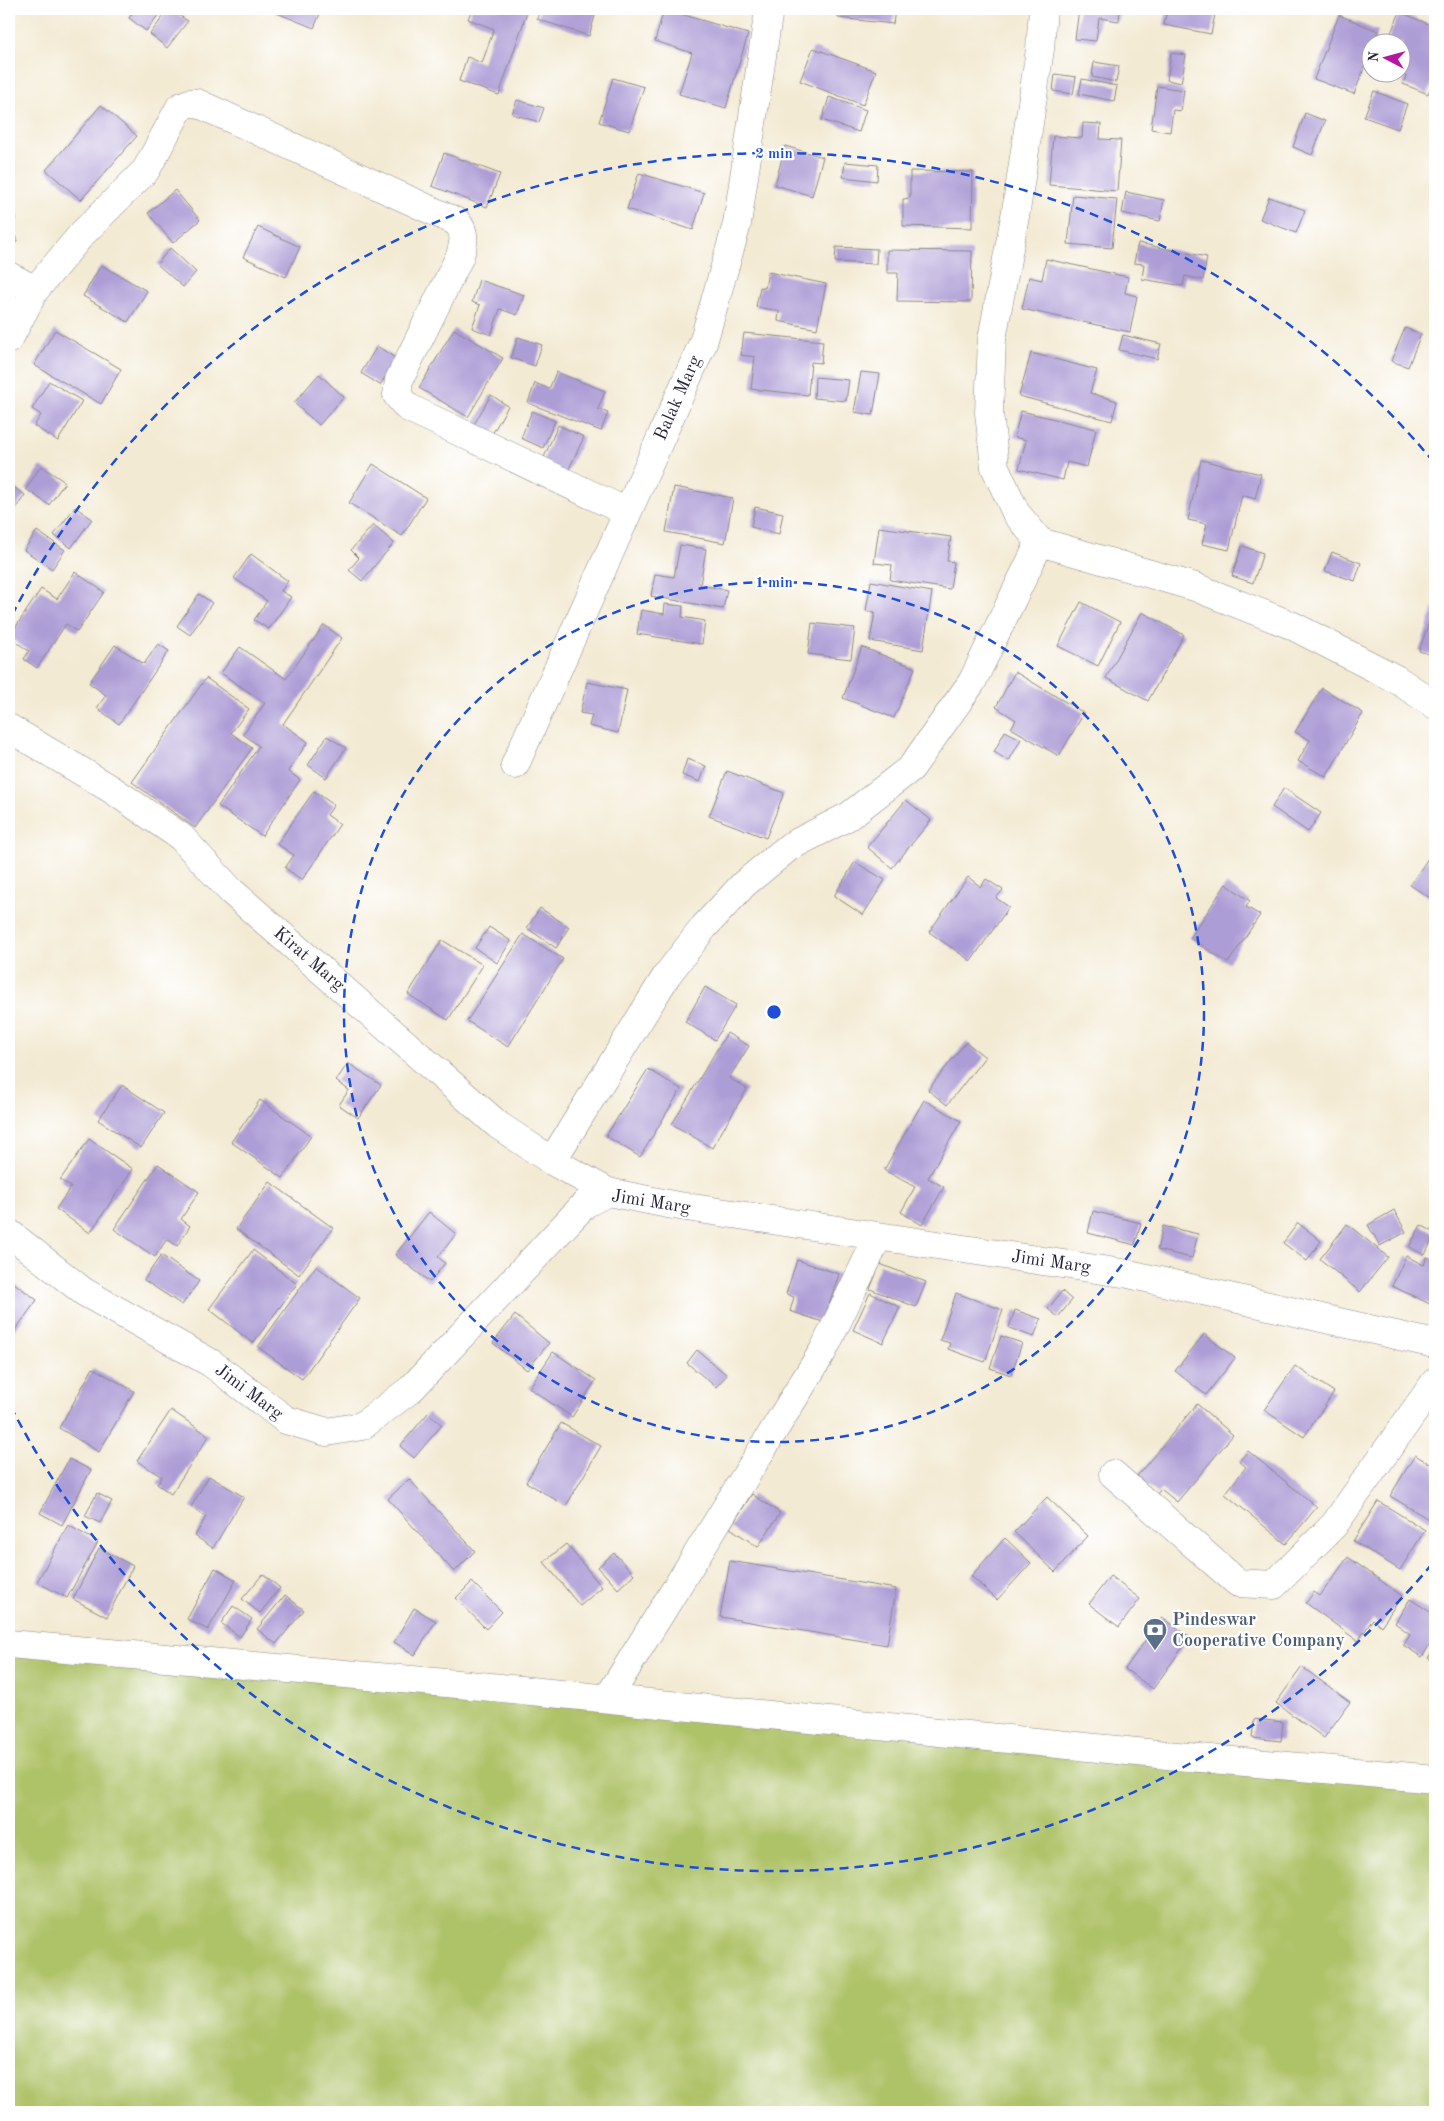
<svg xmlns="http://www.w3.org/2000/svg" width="1444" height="2121" viewBox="0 0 1444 2121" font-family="'Old Standard TT',serif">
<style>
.green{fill:#aec267;stroke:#687251}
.building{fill:#ad9dd6}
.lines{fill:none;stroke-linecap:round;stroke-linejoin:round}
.minor-casing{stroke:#8a8687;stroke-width:29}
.minor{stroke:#fff;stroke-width:28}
.ring{fill:none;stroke:#1d4ed8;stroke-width:2.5;stroke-dasharray:9 6}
.labels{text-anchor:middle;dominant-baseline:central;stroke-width:4.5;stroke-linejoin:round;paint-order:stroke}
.street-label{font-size:18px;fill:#22223b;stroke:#fff}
.service-label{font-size:18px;font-weight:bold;fill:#4e5e75;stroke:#fff;text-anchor:start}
.centre{fill:#1d4ed8;stroke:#fff;stroke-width:2.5}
.ring-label{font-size:15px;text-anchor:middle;font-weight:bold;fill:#1d4ed8;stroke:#fff;stroke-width:4.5;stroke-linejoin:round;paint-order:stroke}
</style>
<rect width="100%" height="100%" fill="#fff"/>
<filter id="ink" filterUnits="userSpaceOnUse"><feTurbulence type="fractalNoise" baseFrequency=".02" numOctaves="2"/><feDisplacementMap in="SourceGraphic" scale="10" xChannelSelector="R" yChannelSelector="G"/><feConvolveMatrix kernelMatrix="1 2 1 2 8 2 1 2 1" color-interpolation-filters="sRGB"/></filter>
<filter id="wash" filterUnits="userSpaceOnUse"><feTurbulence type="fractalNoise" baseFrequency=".0096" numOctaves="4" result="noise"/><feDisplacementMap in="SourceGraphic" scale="20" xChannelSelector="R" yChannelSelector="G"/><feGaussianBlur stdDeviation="1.12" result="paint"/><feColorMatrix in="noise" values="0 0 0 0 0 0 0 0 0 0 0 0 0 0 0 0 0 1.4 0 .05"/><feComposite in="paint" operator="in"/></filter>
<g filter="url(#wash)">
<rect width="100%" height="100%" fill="#f3ead3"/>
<polygon class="green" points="9,1644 1435,1779 1435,2112 9,2112"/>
<g id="blocks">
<g class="building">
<polygon points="135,9 163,9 146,31 129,18"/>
<polygon points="169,9 188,21 167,48 150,34"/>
<polygon points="267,9 322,9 314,28"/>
<polygon points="472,9 528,9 499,95 459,81 467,57 482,63 494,29 468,19"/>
<polygon points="540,9 597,9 589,36 537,19"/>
<polygon points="664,9 748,34 726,108 679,94 692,53 655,41"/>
<polygon points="839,9 895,9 893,24 838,18"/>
<polygon points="1079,9 1120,9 1119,21 1099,18 1096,41 1075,39"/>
<polygon points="1167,9 1216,9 1211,34 1164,25"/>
<polygon points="1400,12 1435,27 1435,76 1428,94 1403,84 1406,76 1398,72 1402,72 1402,42 1387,42"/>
<polygon points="1339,15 1378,31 1374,42 1372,42 1372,48 1354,94 1314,79"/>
<polygon points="813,48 876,71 863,105 800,81"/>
<polygon points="1171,53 1186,55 1181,83 1167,80"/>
<polygon points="1094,62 1119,66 1116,82 1092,77"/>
<polygon points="1055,74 1076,77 1073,94 1053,91"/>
<polygon points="613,78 644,87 629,131 599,122"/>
<polygon points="1082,79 1117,86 1114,101 1079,94"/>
<polygon points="1157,86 1184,90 1181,111 1173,110 1170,132 1151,129"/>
<polygon points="1374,91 1407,104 1398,129 1364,117"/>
<polygon points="829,97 866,110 859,132 822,120"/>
<polygon points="517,100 544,108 539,122 512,114"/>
<polygon points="101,105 137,136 81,200 46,170"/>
<polygon points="1305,113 1325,121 1312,155 1293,147"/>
<polygon points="1083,123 1101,124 1100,139 1121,140 1117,191 1049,185 1053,136 1082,138"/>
<polygon points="785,146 823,157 812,196 775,185"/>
<polygon points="444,153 500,174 487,207 432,186"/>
<polygon points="845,162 878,165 877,181 843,177"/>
<polygon points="910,171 973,172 972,228 903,226 903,199 910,198"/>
<polygon points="639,173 704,193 693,230 627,209"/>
<polygon points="175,190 200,220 173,243 148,213"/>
<polygon points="1126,192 1164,200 1160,221 1122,213"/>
<polygon points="1073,195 1117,199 1112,248 1068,244"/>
<polygon points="1269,197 1305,210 1296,233 1260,219"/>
<polygon points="9,211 17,217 9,229"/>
<polygon points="258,227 300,247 286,277 243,257"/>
<polygon points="9,233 18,239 9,253"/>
<polygon points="1138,243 1207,257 1203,280 1185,276 1183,286 1142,279 1144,264 1134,263"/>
<polygon points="836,247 877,249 876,264 835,262"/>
<polygon points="170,248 196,272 183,287 157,264"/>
<polygon points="887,250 972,251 971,302 897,301 898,273 887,273"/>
<polygon points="1046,259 1128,277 1125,293 1137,296 1130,332 1022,309 1029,277 1042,280"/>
<polygon points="101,265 147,291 128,322 83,296"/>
<polygon points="768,272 826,284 817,329 778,321 779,311 756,307 760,287 765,288"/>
<polygon points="479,280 524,295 517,315 500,309 491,335 472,328 480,305 472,302"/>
<polygon points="1405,328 1421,334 1408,367 1391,361"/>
<polygon points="454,329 503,358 468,417 419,388"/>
<polygon points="55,330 121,369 101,404 34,365"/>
<polygon points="744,333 823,341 821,363 811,362 808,395 751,389 755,357 741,355"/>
<polygon points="1123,335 1161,344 1157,359 1119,350"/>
<polygon points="518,337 542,345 535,366 511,358"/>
<polygon points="377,346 397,359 380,385 361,373"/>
<polygon points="1031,353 1097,370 1090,393 1117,401 1112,421 1019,396"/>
<polygon points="556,372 605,391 598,409 608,413 601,431 528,403 535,383 549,389"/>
<polygon points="861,372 880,374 873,415 854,412"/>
<polygon points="319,374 344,397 319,425 294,403"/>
<polygon points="815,377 849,380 846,401 814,398"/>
<polygon points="49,381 82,401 58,441 34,426 41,415 32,409"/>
<polygon points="491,395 508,406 491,436 473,426"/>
<polygon points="532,411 555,421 543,448 521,438"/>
<polygon points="1021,411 1096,429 1087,467 1067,462 1063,480 1019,469 1026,440 1014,437"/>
<polygon points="558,425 584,437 567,473 542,462"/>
<polygon points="1201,460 1261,474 1255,499 1242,495 1229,550 1202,544 1207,524 1188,520"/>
<polygon points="373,464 426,498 402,536 349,503"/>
<polygon points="41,466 65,482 49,505 26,489"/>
<polygon points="9,484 25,495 9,518"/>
<polygon points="674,487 733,498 725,543 666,532"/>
<polygon points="75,507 92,519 71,548 54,535"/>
<polygon points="755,507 783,513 779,534 751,527"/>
<polygon points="373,525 394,543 362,581 349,570 359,558 351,550"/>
<polygon points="879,527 951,537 947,561 954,562 950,589 890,580 892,565 874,563"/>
<polygon points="37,531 65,550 52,569 24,550"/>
<polygon points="680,545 706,549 700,585 727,590 723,609 651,596 655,574 674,577"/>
<polygon points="1242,546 1263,553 1253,583 1232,576"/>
<polygon points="1332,552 1361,563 1355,581 1325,571"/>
<polygon points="251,554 288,581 281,591 291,597 269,629 254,620 267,601 234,578"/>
<polygon points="75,572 104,592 77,632 66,624 37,668 24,659 29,651 9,637 41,589 57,599"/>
<polygon points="871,581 932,592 923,650 870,641 875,612 866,611"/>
<polygon points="199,594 212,603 190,635 177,626"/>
<polygon points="1081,602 1120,622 1098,666 1058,646"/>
<polygon points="665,604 683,606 682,617 705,621 702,644 637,634 641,610 664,614"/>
<polygon points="1435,605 1435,656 1419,651"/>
<polygon points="1142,612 1184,635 1148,701 1106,678"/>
<polygon points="812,623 855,628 851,659 808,654"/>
<polygon points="324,625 342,638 283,724 308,742 288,771 300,780 262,836 218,806 259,746 243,734 265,703 221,673 240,647 286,679"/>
<polygon points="158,644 169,651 119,724 97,708 106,695 89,683 115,645 144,664"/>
<polygon points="862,647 915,668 894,718 843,698"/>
<polygon points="1015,672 1084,713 1059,756 1011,728 1016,720 996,707"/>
<polygon points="206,678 249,709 231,733 252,748 195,828 132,782"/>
<polygon points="587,682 627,690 618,733 589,726 592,715 580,713"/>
<polygon points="1322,688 1363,713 1326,777 1298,761 1310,740 1295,732"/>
<polygon points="1005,731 1021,739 1009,761 994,752"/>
<polygon points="327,736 346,748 326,778 308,765"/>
<polygon points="687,759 706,766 700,782 682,775"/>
<polygon points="727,771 784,793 766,838 709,816"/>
<polygon points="1284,788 1321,813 1308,832 1272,807"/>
<polygon points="314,791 334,805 327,815 340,824 302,880 285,868 294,855 277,844"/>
<polygon points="906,800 931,820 892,868 867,847"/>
<polygon points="1431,854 1435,857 1435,896 1433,900 1410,885"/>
<polygon points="855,862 885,880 863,915 834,896"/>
<polygon points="968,877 981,887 986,879 1003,890 996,898 1009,907 971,961 929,932"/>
<polygon points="1226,884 1250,901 1246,907 1260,915 1228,963 1190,938"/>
<polygon points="540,908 569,927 556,948 527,928"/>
<polygon points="489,927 511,941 497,963 475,948"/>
<polygon points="523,934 563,959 508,1047 467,1021"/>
<polygon points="442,940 483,965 448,1020 408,994"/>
<polygon points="705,987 736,1005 715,1040 685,1022"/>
<polygon points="727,1033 749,1046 729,1078 747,1089 712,1148 672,1124"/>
<polygon points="966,1042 985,1057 947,1105 928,1090"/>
<polygon points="348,1063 381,1085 358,1118 339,1105 349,1090 336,1081"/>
<polygon points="648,1069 681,1089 640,1157 606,1136"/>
<polygon points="122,1085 164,1113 141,1148 98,1120"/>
<polygon points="260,1100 311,1136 283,1178 231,1142"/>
<polygon points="924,1100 961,1121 928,1178 944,1187 922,1225 901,1212 915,1187 884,1170"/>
<polygon points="89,1139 133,1169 90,1233 56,1209 71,1187 60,1180"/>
<polygon points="158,1164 199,1192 181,1219 190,1226 177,1246 167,1239 155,1257 114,1229"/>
<polygon points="270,1182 333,1228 299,1275 236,1229"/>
<polygon points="1394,1210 1406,1232 1380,1246 1368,1225"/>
<polygon points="1093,1211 1141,1223 1135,1245 1088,1233"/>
<polygon points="429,1212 456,1234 438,1257 445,1263 430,1282 395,1255"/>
<polygon points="1298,1223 1321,1241 1307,1261 1283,1243"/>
<polygon points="1347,1224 1388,1257 1360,1292 1320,1259"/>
<polygon points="1421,1225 1435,1233 1425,1255 1409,1247"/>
<polygon points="1163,1226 1198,1234 1192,1258 1157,1250"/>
<polygon points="253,1250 297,1284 253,1343 209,1309"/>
<polygon points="161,1255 199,1281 182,1305 144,1280"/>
<polygon points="1406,1256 1424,1265 1427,1257 1435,1260 1435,1298 1432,1305 1392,1286"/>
<polygon points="797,1260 839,1274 823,1322 790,1311 794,1297 786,1294"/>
<polygon points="880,1264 926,1282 916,1307 870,1289"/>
<polygon points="316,1266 360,1298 302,1379 258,1347"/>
<polygon points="14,1283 37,1300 13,1333 9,1329 9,1291"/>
<polygon points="1062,1291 1072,1300 1058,1317 1048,1309"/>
<polygon points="870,1293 900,1307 883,1343 853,1330"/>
<polygon points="956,1293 1003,1310 985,1362 948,1349 950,1343 940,1340"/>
<polygon points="1015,1310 1041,1319 1034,1337 1009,1328"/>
<polygon points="515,1315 549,1343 527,1370 493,1343"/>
<polygon points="1204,1334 1235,1358 1206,1395 1175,1371"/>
<polygon points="1001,1336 1022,1343 1011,1375 990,1368"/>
<polygon points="697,1350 727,1375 716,1387 687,1363"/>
<polygon points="553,1352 596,1380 572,1417 529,1388"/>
<polygon points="1295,1366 1334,1392 1304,1437 1264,1410"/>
<polygon points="93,1368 134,1391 99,1452 59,1428"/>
<polygon points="1197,1404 1233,1435 1177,1502 1161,1489 1157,1494 1137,1476"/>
<polygon points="171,1410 209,1436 171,1494 157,1484 162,1477 137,1461"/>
<polygon points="428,1413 442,1425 414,1458 400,1446"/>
<polygon points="561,1423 601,1446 566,1506 526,1482"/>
<polygon points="1248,1451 1317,1507 1286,1544 1225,1494 1246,1467 1239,1461"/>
<polygon points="1415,1455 1435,1467 1435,1523 1390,1496"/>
<polygon points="69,1459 91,1470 62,1525 40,1513"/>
<polygon points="209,1476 244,1497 213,1548 195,1536 206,1517 191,1507"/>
<polygon points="409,1479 475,1551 454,1572 388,1499"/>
<polygon points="97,1493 112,1501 100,1523 85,1516"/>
<polygon points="752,1494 780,1513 758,1547 730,1528"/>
<polygon points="1047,1497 1088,1536 1055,1572 1014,1532"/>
<polygon points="1378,1501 1425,1530 1400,1570 1353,1541"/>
<polygon points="68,1525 98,1542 67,1598 37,1582"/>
<polygon points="1005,1538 1031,1563 997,1600 971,1576"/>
<polygon points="566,1544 602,1587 580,1606 544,1562"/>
<polygon points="99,1548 133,1566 107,1617 73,1599"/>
<polygon points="614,1553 634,1574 618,1589 598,1567"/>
<polygon points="1348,1557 1402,1596 1381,1626 1373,1619 1358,1641 1306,1603 1314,1592 1320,1596"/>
<polygon points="730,1561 896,1589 887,1645 720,1617"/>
<polygon points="215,1568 236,1580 208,1630 187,1619"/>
<polygon points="263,1574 280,1588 260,1613 242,1599"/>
<polygon points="1110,1576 1140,1599 1119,1627 1089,1604"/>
<polygon points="472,1582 502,1612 486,1629 456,1598"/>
<polygon points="285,1595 304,1610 276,1644 257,1629"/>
<polygon points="1410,1599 1435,1615 1435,1637 1422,1657 1403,1645 1410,1634 1395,1623"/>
<polygon points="233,1606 252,1619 240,1637 221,1623"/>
<polygon points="414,1608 436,1621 415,1655 394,1642"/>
<polygon points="1162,1617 1190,1637 1153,1689 1125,1669"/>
<polygon points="1435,1648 1435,1663 1428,1658"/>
<polygon points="1302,1667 1350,1702 1324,1738 1276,1703"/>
<polygon points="1254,1719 1283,1722 1281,1741 1252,1738"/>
</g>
</g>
</g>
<g filter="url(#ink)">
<use href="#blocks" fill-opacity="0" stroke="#8a8687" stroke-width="1"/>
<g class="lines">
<defs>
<g id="minor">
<polyline points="1043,9 1040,49 1016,211 992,339 989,413 995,467 1016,513 1040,542 1195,587 1291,625 1396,679 1435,705"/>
<polyline points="9,276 35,290"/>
<path d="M9,339L35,290L82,234L146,170L180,107L189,103H197L457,222C466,233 464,242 460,256L399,380L397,395L407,407L627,512"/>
<polyline points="9,728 111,789 181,837 231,891 498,1125 552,1161 608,1192"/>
<polyline points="515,765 703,343 737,224 769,9"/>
<polyline points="552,1161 667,975 704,927 744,884 789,847 849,816 911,768 972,682 1040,542"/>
<polyline points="9,1233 84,1292 211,1363 286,1420 327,1432 362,1426 411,1389 585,1204 608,1192 673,1205 1129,1274 1435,1344"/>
<polyline points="1113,1474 1238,1583 1274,1585 1334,1525 1435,1382"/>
<polyline points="9,1644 491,1687 1177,1756 1435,1779"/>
<polyline points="608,1698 823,1351 878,1237"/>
</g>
</defs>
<use href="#minor" class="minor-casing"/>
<use href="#minor" class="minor"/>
</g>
</g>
<g class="ring">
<circle cx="774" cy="1012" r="430"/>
<path d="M1432 1564A859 859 0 0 1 12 1409M12 615A859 859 0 0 1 1432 460"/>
</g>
<defs>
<symbol id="bank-pin" viewBox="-11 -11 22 30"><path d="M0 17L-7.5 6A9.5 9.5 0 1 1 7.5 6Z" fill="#5c6f8a" stroke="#fff"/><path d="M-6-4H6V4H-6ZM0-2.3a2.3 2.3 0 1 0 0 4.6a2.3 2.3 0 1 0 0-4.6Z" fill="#fff"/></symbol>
</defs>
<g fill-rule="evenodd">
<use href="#bank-pin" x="1141" y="1616" width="28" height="38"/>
</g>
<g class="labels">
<g class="street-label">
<text transform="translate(678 398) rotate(-66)">Balak Marg</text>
<text transform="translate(309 959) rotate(41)">Kirat Marg</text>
<text transform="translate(651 1202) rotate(9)">Jimi Marg</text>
<text transform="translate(1051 1262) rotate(8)">Jimi Marg</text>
<text transform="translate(249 1392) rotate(37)">Jimi Marg</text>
</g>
<g class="service-label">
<text x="1172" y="1620">Pindeswar<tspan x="1172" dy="21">Cooperative Company</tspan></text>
</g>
</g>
<circle cx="774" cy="1012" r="8" class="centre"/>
<g class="ring-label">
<text x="774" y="158">2 min</text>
<text x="774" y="587">1 min</text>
</g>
<rect width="1444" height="2121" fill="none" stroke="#fff" stroke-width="30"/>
<g transform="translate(1386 58) rotate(276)"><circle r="24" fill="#ffffff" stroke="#a7a7b1"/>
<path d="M0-4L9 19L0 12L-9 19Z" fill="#b5179e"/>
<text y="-8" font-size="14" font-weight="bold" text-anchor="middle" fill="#22223b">N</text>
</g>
</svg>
